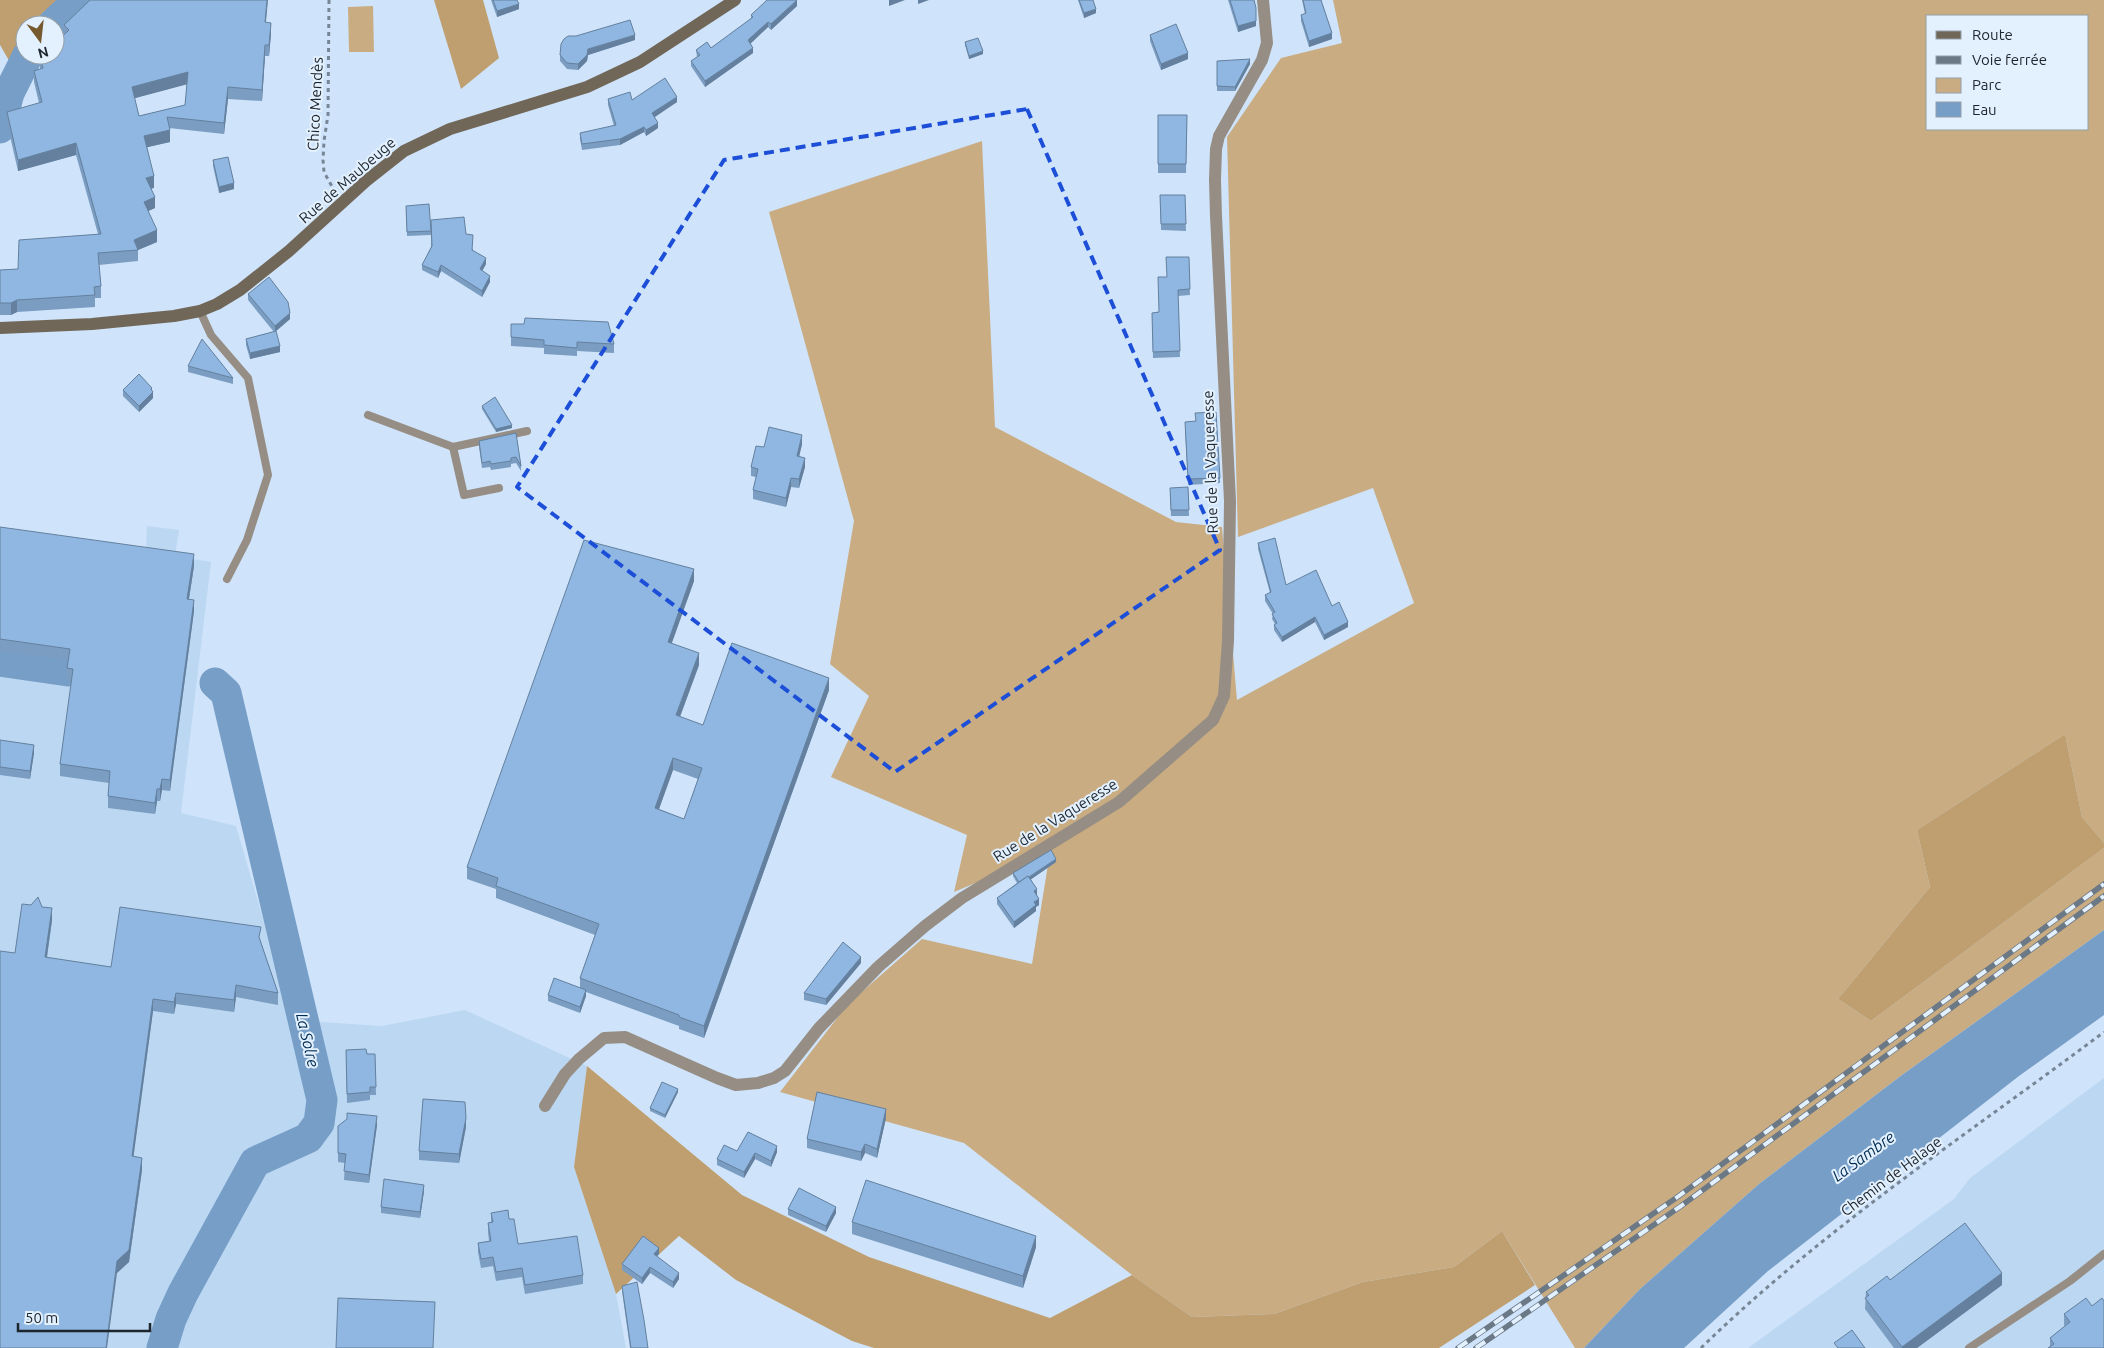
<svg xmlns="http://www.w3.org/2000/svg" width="2104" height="1348" viewBox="0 0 2104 1348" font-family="Ubuntu,sans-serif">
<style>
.built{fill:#bcd7f2}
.green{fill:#c9ac81;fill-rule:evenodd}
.forest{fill:#bf9f6f}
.water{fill:#779ec7}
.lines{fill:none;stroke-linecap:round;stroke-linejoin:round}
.river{stroke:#779ec7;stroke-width:31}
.path{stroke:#778696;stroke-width:3;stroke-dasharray:4 4;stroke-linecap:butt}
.lane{stroke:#968e84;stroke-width:8}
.street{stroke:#968e84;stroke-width:12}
.secondary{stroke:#716758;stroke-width:12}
.rail-casing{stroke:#6b7987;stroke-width:5.5}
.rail{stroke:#e3f0fe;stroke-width:4;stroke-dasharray:11;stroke-linecap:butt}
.wall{fill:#7b9dc2;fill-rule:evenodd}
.shaded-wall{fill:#64809e}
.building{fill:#8fb7e1;stroke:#64809e;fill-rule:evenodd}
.marked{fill:none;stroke:#1d4ed8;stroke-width:4;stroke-dasharray:10 6;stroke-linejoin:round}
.labels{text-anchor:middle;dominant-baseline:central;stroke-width:4;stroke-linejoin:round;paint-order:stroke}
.street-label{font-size:15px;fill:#1d252d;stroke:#e3f0fe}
.water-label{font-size:16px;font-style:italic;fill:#002b51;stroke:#e3f0fe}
</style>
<rect width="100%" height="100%" fill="#cfe4fb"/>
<g class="built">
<polygon points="147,526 179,530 175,556 211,562 181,813 236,826 290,1011 321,1022 382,1026 465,1010 587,1066 574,1167 616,1294 626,1348 0,1348 0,533 146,552"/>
<polygon points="2104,1078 2104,1348 1748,1348 1954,1199 1970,1178"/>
</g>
<g class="green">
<path d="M1333,0H2104V843L2082,817L2065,734L1917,830L1930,887L1838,999L1871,1021L2104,848V930L1902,1075L1759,1184L1640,1289L1584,1348H1575L1502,1231L1454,1267L1363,1282L1274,1314L1192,1317L1132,1275L964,1143L780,1092L848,1004L922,939L1032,964L1050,852L954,892L967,835L831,777L869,696L830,664L854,521L769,212L982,141L995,427L1176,522L1222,527L1237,700L1414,603L1373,488L1238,537L1227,137L1281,58L1342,43ZM1928,16H2088V129H1928Z"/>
<polygon points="373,6 374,52 349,52 348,7"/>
</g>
<g class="forest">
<polygon points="0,0 92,0 55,38 55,25 25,25 25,55 39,55 25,88 0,45"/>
<polygon points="434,0 483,0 499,58 461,89"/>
<polygon points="2065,734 2082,817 2104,843 2104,848 1871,1021 1838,999 1930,887 1917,830"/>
<polygon points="587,1066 742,1195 869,1257 1050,1318 1132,1275 1192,1317 1274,1314 1363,1282 1454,1267 1502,1231 1535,1285 1439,1348 874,1348 852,1341 736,1280 679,1236 616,1294 574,1167"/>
</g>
<polygon class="water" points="2104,930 2104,1015 2019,1076 1768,1271 1684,1348 1584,1348 1640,1289 1759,1184 1902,1075"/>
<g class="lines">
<g class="river">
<polyline points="52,25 79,0"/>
<polyline points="0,128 9,93 28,55"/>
<polyline points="0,661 68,671"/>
<polyline points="162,1348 171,1319 183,1293 255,1162 308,1138 319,1123 322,1100 226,693 215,683"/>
</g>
<g class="path">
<polyline points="329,0 328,115 324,141 323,160 324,172 334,190"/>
<path d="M1701,1348C1823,1229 1968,1134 2104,1032"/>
</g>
<g class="lane">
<polyline points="200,311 211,335 248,378 268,475 247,540 227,579"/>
<polyline points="368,415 453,447 527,431"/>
<polyline points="453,447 464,495 499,488"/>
<polyline points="1969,1348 2070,1281 2104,1254"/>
</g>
<polyline class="street" points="545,1106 565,1074 579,1059 604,1038 625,1037 717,1078 736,1085 758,1083 774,1078 785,1071 819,1028 878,967 925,926 962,898 1119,802 1213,720 1224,696 1228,641 1230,501 1216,216 1215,180 1216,149 1219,136 1262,60 1267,43 1263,0"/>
<polyline class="secondary" points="0,328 92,324 174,316 200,311 217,304 240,290 289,251 366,181 404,151 450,129 587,87 640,62 735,0"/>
<defs>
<g id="rail">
<polyline points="1458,1348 1676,1198 2104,884"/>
<polyline points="1476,1348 1681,1206 2104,896"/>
</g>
</defs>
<use href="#rail" class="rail-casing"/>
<use href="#rail" class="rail"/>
</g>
<g class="wall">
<polygon points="491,0 517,0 519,9 497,17"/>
<polygon points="1078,0 1093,0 1096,13 1084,18"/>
<polygon points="1228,0 1254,0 1256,8 1256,26 1238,32"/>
<polygon points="1302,0 1321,0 1332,39 1309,47 1301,21 1301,15 1305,14"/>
<polygon points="797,6 771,30 768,27 750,44 753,53 705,87 691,66 691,61 697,57 696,50 711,48 751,19 751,15"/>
<path d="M266,22L271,34L269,56H265L262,101L228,99L224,134L169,128L170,142L147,147L154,188H151L155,208L148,211L157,242L138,250V261L99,265L101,286V298H95V307L17,312L11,315H0V270L18,269L98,234L76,155L18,171L7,123V112L39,103L34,82V71L40,69V57L64,34V25ZM187,84L185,105L139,116L134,98Z"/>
<polygon points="1150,35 1188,59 1161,70 1150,41"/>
<polygon points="635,40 588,55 587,61 578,70 567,69 560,61 560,55"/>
<polygon points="965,42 983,54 969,59 965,45"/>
<polygon points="1217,61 1250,64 1235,91 1217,91"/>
<polygon points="608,99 632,100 677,102 654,117 658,128 646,136 644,132 620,145 582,150 580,139 580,133 614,126 608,105"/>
<polygon points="1158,115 1187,115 1186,173 1158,173"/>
<polygon points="213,160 234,189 219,193 213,166"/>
<polygon points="1160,195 1185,195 1186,231 1161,230"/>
<polygon points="406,206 431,224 466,234 473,250 486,264 482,271 490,282 482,297 441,271 438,278 422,270 422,265 431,247 431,235 407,236"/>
<polygon points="1189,257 1190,295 1178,296 1180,357 1153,358 1152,313 1159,312 1167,277"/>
<polygon points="248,294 290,319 276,331 280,352 250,359 246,345 246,339 274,332 248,300"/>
<polygon points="511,337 614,344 614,353 577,351 577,356 544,354 544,348 511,346"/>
<polygon points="188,366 233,378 233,384 188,372"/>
<polygon points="123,390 152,391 153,398 139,412 123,396"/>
<polygon points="482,406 512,428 496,432 482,409"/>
<polygon points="1185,427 1220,478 1220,483 1188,485"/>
<polygon points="516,433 521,466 521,471 516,463 511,464 511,467 491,470 490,467 482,468 479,447 479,441"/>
<polygon points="802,444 799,457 805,467 799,488 791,487 786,507 753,499 753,490 756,477 751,476 751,467 764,447"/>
<polygon points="1188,487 1189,516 1171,516 1170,494"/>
<polygon points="0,527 194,566 189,599 194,611 170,791 162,790 160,801 157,801 155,814 108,808 108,796 109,783 60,776 60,764 72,681 67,680 67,668 69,660 0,651"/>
<polygon points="1258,543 1286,585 1332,606 1348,627 1324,640 1315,622 1282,642 1274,630 1274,625 1275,624 1272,619 1273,614 1265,601 1265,595 1270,593 1258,549"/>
<path d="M694,581L671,644L699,665L680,717L703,725L829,690L704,1038L679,1029V1026L586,992V996L580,1013L548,1001V995L580,988V978L595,935L496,898V889L467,879V867ZM673,770L698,779L684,819L659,809Z"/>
<polygon points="0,740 34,753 30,779 0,775"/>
<polygon points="1056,862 1031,879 1037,895 1039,905 1036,907 1036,911 1014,928 997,904 997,898 1017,883 1013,876 1013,873"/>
<polygon points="42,907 52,920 47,958 111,967 260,940 278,993 278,1005 236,997 234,1012 176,1004 174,1014 153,1011 133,1157 142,1170 129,1262 117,1273 15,953"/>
<polygon points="861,963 826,1005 804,1000 804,993"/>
<polygon points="346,1050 367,1054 375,1054 376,1095 370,1095 370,1100 347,1103"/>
<polygon points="678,1092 665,1118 650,1111 650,1108"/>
<polygon points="886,1118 877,1158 865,1153 861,1161 807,1148 807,1139"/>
<polygon points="377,1125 369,1183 344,1180 345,1163 338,1162 338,1126"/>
<polygon points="466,1127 459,1163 419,1160 419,1151"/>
<polygon points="737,1151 777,1152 771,1167 755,1159 744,1178 717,1165 717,1159"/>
<polygon points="424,1191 420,1218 381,1213 381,1207"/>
<polygon points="788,1209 836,1213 826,1232 788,1215"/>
<polygon points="491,1213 509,1219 518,1244 583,1275 583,1284 525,1294 522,1277 496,1281 493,1266 481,1268 478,1252 478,1243 489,1241 488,1232 488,1223 491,1222"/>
<polygon points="852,1222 1036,1247 1023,1288 852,1234"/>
<polygon points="659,1254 657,1256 679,1279 673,1288 650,1273 642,1284 622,1270 622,1264"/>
<polygon points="1890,1280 2002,1285 1917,1348 1894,1348 1865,1309 1866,1292"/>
<polygon points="622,1286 648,1348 630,1348 622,1291"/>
<polygon points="2092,1306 2104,1348 2050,1347 2050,1338 2065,1326 2064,1325 2064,1314"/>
</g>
<g class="shaded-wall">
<polygon points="267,0 268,0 265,33 265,22"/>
<polygon points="797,0 797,6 771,30 771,24"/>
<polygon points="889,0 905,0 889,6"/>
<polygon points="918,0 929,0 918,4"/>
<polygon points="519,4 519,9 497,17 497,11"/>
<polygon points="1096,9 1096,13 1084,18 1084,13"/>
<polygon points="1256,21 1256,26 1238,32 1238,26"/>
<polygon points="768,22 768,27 748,46 748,40"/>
<polygon points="271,23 271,34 269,56 269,45"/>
<polygon points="1332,33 1332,39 1309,47 1309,41"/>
<polygon points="635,35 635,40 588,55 587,61 578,70 578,64 588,49"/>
<polygon points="265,45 265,56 262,101 262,90"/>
<polygon points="753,48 753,53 705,87 705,81"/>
<polygon points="983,51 983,54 969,59 969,56"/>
<polygon points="1188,53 1188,59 1161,70 1161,64"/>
<polygon points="1250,59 1250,64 1235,91 1235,87"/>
<polygon points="188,72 188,84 132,99 132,87"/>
<polygon points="228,87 228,99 224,134 224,123"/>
<polygon points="677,97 677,102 652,119 652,113"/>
<polygon points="658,123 658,128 646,136 646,130"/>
<polygon points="644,127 644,132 620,145 620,139"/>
<polygon points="170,130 170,142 144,148 144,136"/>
<polygon points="76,143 76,155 18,171 18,160"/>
<polygon points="154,176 154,188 146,190 146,178"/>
<polygon points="234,183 234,189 219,193 219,187"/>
<polygon points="155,197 155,208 144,213 144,202"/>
<polygon points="157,230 157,242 138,250 134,240"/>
<polygon points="486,258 486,264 480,275 480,269"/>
<polygon points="441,265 441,271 438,278 438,272"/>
<polygon points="490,276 490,282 482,297 482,291"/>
<polygon points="17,300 17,312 11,315 11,303"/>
<polygon points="290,313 290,319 275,332 275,326"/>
<polygon points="280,346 280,352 250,359 250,353"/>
<polygon points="152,388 152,393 153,392 153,398 139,412 139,406"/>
<polygon points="512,425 512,428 496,432 496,429"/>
<polygon points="802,435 802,444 797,465 797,456"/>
<polygon points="805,458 805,467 799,488 799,479"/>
<polygon points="791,478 791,487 786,507 786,498"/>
<polygon points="194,554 194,566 187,611 187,599"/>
<polygon points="694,569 694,581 668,654 668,642"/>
<polygon points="194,600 194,611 170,791 170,780"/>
<polygon points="1315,617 1315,622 1282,642 1282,637"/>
<polygon points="1348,622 1348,627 1324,640 1324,635"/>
<polygon points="699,653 699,665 676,727 676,715"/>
<polygon points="829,678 829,690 704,1038 704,1026"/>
<polygon points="34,745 34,753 30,779 30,771"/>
<polygon points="673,758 673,770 655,820 655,808"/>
<polygon points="162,779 162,790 160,801 160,789"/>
<polygon points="157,789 157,801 155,814 155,803"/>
<polygon points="1056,859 1056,862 1020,887 1020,884"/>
<polygon points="1037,889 1037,895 1034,897 1034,891"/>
<polygon points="1039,899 1039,905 1036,907 1036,911 1014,928 1014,922 1034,902"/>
<polygon points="52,908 52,920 45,969 45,957"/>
<polygon points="861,957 861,963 826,1005 826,999"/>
<polygon points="236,985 236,997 234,1012 234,1000"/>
<polygon points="586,990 586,996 580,1013 580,1007"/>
<polygon points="176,993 176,1004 174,1014 174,1002"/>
<polygon points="153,999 153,1011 132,1168 132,1156"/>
<polygon points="678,1089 678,1092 665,1118 665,1115"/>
<polygon points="886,1109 886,1118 877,1158 877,1149"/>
<polygon points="377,1116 377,1125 369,1183 369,1175"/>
<polygon points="466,1118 466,1127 459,1163 459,1154"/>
<polygon points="865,1144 865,1153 861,1161 861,1152"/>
<polygon points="777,1146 777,1152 771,1167 771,1161"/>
<polygon points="755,1153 755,1159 744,1178 744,1172"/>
<polygon points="142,1158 142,1170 129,1262 117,1273 107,1348 106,1348 117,1261"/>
<polygon points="424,1185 424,1191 420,1218 420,1212"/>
<polygon points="836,1207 836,1213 826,1232 826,1226"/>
<polygon points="1036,1236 1036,1247 1023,1288 1023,1276"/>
<polygon points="659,1248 659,1254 654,1260 654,1254"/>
<polygon points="650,1267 650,1273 642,1284 642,1278"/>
<polygon points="679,1273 679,1279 673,1288 673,1282"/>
<polygon points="2002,1273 2002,1285 1917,1348 1902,1348 1902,1347"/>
</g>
<g class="building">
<path d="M90,0H267L265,22L271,23L269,45H265L262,90L228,87L224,123L167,117L170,130L144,136L154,176L146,178L155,197L144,202L157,230L134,240L138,250L98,253L101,286L94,287L95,295L17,300L11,303H0V270L18,269L19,240L101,234L76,143L18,160L7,112L42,102L34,71L43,68L40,57L42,55H55V43L69,30L64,25ZM188,72L185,105L139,116L132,87Z"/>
<polygon points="493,0 517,0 519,4 497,11"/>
<polygon points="767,0 797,0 771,24 768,22 748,40 753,48 705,81 691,61 700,55 696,50 707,42 711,48 753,17 751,15"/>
<polygon points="1079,0 1093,0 1096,9 1084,13"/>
<polygon points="1230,0 1254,0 1256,8 1256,21 1238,26"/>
<polygon points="1303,0 1321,0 1332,33 1309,41 1301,15 1306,13"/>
<polygon points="630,20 635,35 588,49 587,55 578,64 567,63 560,55 561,44 564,39 568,36 576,36"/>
<polygon points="1176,24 1188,53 1161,64 1150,35"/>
<polygon points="978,38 983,51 969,56 965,42"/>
<polygon points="1250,59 1235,87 1217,86 1217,61"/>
<polygon points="665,78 677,97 652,113 658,123 646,130 644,127 620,139 582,144 580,133 616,125 608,99 630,92 632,100"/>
<polygon points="1158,115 1187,115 1186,164 1158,164"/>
<polygon points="228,157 234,183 219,187 213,160"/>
<polygon points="1160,195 1185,195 1186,224 1161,224"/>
<polygon points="429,204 431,231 407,232 406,206"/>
<polygon points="464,217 466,234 473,235 472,250 486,258 480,269 490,276 482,291 441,265 438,272 422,265 432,246 431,220"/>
<polygon points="1166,257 1189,257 1190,289 1178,290 1180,351 1153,352 1152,313 1159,312 1158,277 1167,277"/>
<polygon points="269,277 288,302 290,313 275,326 248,294"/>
<polygon points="525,318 608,322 614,344 577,342 577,348 544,345 544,340 511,337 511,324 524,324"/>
<polygon points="276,331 280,346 250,353 246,339"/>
<polygon points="202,339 233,378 188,366"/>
<polygon points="139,374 152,388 151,389 153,392 139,406 123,390"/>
<polygon points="495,397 512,425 496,429 482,406"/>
<polygon points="1216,412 1220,478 1188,479 1185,422 1196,421 1195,413"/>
<polygon points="769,427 802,435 797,456 805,458 799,479 791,478 786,498 753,490 758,469 751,467 756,446 764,447"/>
<polygon points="516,433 521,466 516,457 511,458 511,461 491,464 490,461 482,463 479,441"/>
<polygon points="1188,487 1189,510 1171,510 1170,488"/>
<polygon points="0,527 194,554 187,599 194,600 170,780 162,779 160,789 157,789 155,803 108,796 110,771 60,764 73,669 67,668 70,649 0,639"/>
<polygon points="1275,538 1286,585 1316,570 1332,606 1339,602 1348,622 1324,635 1315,617 1282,637 1274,625 1277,623 1272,614 1275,612 1265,595 1271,592 1258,543"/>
<path d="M584,540L694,569L668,642L699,653L676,715L703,725L732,643L829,678L704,1026L679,1017V1015L580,978L599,924L496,886L498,878L467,867ZM673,758L702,768L684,819L655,808Z"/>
<polygon points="0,740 34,745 30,771 0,767"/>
<polygon points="1051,850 1056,859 1029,877 1028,876 1019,882 1013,873"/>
<polygon points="1028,876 1037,889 1034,891 1039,899 1034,902 1036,905 1014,922 997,898"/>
<polygon points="38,897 42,907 52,908 45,957 111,967 120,907 261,927 259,937 278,993 236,985 234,1000 176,993 174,1002 153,999 132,1156 142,1158 129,1250 117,1261 106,1348 0,1348 0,951 15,953 22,904 31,905"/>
<polygon points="843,942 861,957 826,999 804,993"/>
<polygon points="554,978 586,990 580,1007 548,995"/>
<polygon points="366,1049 367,1054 375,1054 376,1087 370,1087 370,1092 347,1094 346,1050"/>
<polygon points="662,1082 678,1089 665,1115 650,1108"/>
<polygon points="817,1092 886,1109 877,1149 865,1144 861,1152 807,1139"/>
<polygon points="423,1099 465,1102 466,1118 459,1154 419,1151"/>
<polygon points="347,1113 377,1116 369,1175 344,1171 346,1154 338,1153 338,1126 347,1119"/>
<polygon points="748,1132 777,1146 771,1161 755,1153 744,1172 717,1159 724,1145 737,1151"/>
<polygon points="384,1179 424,1185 420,1212 381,1207"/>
<polygon points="866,1180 1036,1236 1023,1276 852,1222"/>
<polygon points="799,1188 836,1207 826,1226 788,1209"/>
<polygon points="508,1210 509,1219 514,1219 518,1244 577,1236 583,1275 525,1285 522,1268 496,1272 493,1257 481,1259 478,1243 491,1241 488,1223 493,1222 491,1213"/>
<polygon points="1965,1223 2002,1273 1902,1347 1865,1298 1869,1295 1866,1292 1887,1276 1890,1280"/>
<polygon points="643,1236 659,1248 654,1254 679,1273 673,1282 650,1267 642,1278 622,1264"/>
<polygon points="637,1282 644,1320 648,1348 631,1348 622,1286"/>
<polygon points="338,1298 435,1302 433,1348 336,1348"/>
<polygon points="2086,1298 2092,1306 2102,1298 2104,1301 2104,1348 2048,1348 2054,1344 2050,1338 2070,1322 2064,1314"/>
<polygon points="1852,1330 1865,1348 1838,1348 1834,1343"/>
</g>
<path class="marked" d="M1027,109L1220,550L895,772L517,487L724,160Z"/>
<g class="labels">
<g class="street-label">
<text transform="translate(315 104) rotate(-87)">Chico Mendès</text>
<text transform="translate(347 180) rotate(-41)">Rue de Maubeuge</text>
<text transform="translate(1210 462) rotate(-92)">Rue de la Vaqueresse</text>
<text transform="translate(1055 820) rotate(-32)">Rue de la Vaqueresse</text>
<text transform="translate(1891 1176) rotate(-37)">Chemin de Halage</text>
</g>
<g class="water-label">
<text transform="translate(308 1040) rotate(77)">La Solre</text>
<text transform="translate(1863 1156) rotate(-36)">La Sambre</text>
</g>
</g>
<rect x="1926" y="15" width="162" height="115" fill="#e3f0fe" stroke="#949faa"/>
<rect x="1936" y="31" width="25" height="8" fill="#716758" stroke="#949faa"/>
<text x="1972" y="40" font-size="15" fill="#1d252d">Route</text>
<rect x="1936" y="56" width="25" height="8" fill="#6b7987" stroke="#949faa"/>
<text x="1972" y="65" font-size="15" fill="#1d252d">Voie ferrée</text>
<rect x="1936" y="78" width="25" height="15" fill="#c9ac81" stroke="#949faa"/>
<text x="1972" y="90" font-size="15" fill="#1d252d">Parc</text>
<rect x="1936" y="102" width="25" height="15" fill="#779ec7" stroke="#949faa"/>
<text x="1972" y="115" font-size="15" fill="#1d252d">Eau</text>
<g transform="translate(40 40) rotate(165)"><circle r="24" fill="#e3f0fe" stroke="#949faa"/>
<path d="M0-4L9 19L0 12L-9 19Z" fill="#765a2d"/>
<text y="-8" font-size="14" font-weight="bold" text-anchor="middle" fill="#1d252d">N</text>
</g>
<path d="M18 1323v8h132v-8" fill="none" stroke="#1d252d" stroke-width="2.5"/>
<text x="25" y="1323" font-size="15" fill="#1d252d" stroke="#e3f0fe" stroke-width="4" paint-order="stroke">50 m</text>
</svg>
